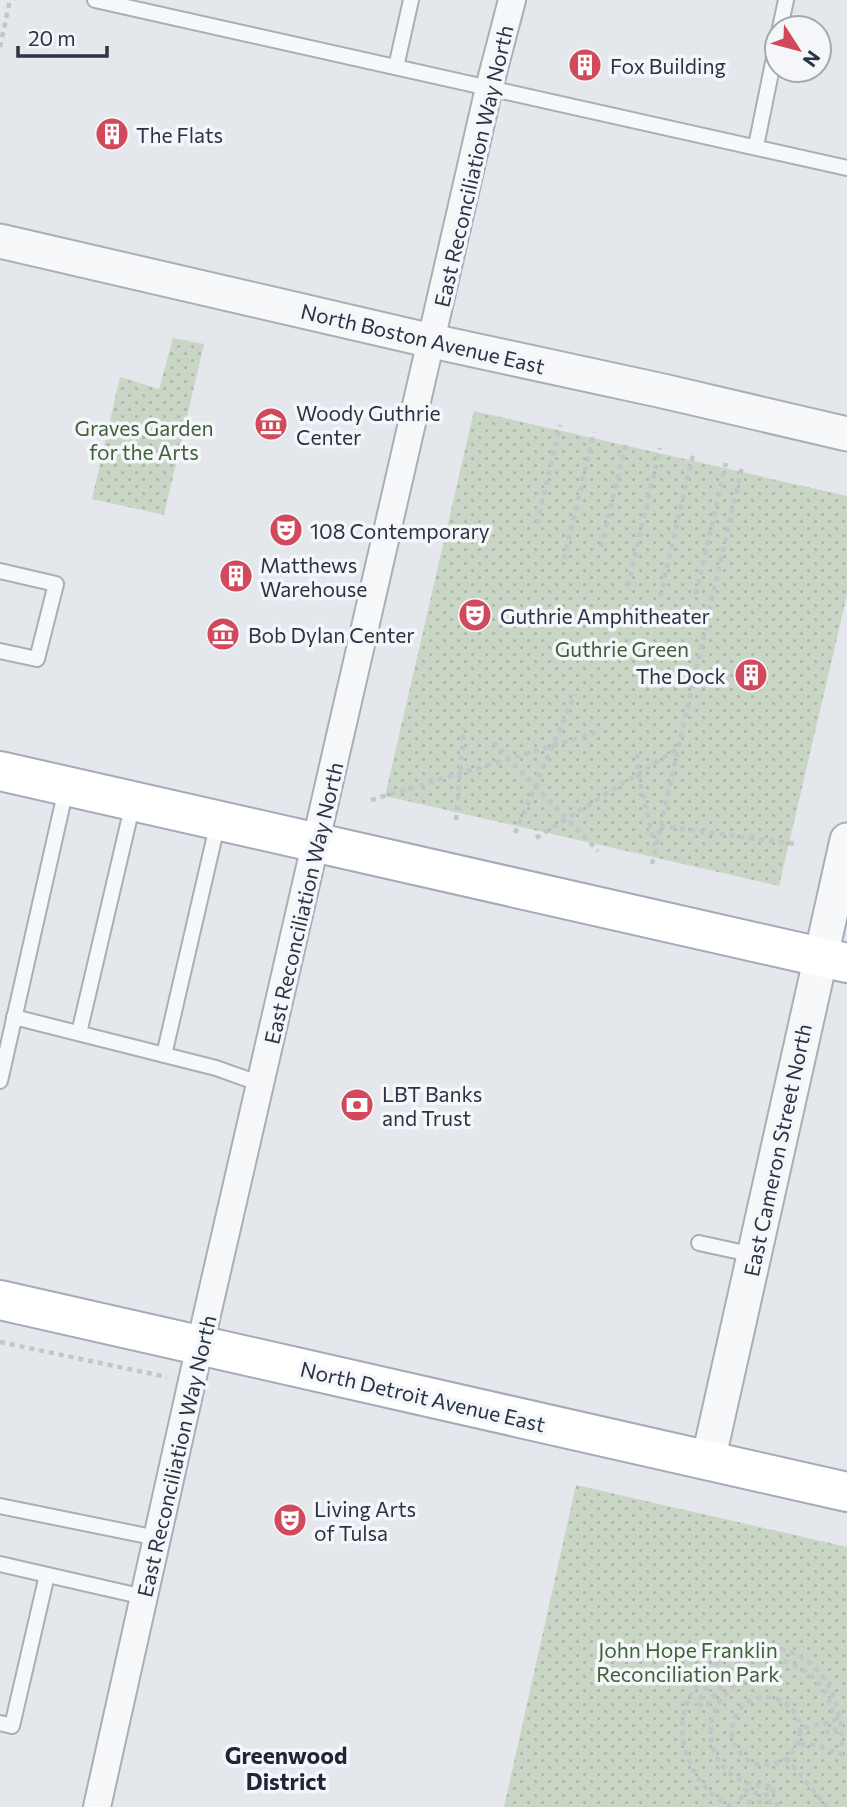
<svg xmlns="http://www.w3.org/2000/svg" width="847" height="1807" viewBox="0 0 847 1807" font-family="Commissioner,sans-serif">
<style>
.park{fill:url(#park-dots)}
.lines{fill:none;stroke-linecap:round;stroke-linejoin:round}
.service-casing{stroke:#a9aeb7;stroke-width:18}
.minor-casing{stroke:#a9aeb7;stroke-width:30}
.tertiary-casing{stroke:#a9aeb7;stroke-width:37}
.primary-casing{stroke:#a3abb8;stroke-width:42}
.path{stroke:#c2c5cb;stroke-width:4.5;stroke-dasharray:5 5;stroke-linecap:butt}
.service{stroke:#f7f8fa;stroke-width:14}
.minor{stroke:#f7f8fa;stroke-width:26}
.tertiary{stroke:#f7f8fa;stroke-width:33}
.primary{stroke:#fff;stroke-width:38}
.labels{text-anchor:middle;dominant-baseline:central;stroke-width:7;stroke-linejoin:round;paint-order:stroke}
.poi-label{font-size:21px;fill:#2b3445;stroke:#f4f6f9;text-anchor:start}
.street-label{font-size:21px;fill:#2b3445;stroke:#f4f6f9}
.park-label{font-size:21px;fill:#3f6138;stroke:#f4f6f9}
.neighbourhood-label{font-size:23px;font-weight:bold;fill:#1d2536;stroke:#f4f6f9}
</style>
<defs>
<pattern id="park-dots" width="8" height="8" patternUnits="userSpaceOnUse" patternTransform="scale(1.75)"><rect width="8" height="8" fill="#c9d6c5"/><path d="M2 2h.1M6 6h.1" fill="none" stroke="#adb8ab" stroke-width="1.8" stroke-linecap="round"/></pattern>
</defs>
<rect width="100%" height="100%" fill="#e4e7ec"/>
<g class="park">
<polygon points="173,338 204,344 164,515 92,499 120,377 159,389"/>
<polygon points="474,411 847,496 847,595 779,886 385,796"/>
<polygon points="576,1485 847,1547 847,1807 504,1807"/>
</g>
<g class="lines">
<defs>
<g id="service">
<polyline points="95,0 847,168"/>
<polyline points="780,28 786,0"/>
<polyline points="396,67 411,0"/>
<polyline points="756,146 777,43"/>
<polyline points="0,571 56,584 37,659 0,651"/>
<polyline points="14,1017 216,1068 261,1084"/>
<polyline points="79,1033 133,803"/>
<polyline points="164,1055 218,822"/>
<polyline points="0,1081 66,789"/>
<polyline points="699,1243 754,1255"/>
<polyline points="0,1506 157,1538"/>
<polyline points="0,1564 144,1597"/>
<polyline points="0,1723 12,1726 47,1575"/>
</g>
<polyline id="minor" points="97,1807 200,1345 489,88 512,0"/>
<g id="tertiary">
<polyline points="0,241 432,341 663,391 847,434"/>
<polyline points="708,1461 847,840"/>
</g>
<g id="primary">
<polyline points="0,771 847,963"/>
<polyline points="0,1300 847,1492"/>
</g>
</defs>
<use href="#service" class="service-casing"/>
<use href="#minor" class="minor-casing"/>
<use href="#tertiary" class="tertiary-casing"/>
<use href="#primary" class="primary-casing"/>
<g class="path">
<polyline points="0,47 10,0"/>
<polyline points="537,524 560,425"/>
<polyline points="601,547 627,440"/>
<polyline points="564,559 594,432"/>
<polyline points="628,586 660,448"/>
<polyline points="696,594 726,463"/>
<polyline points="660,597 693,455"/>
<polyline points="493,742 598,851"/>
<polyline points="637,754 638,774 655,846"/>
<polyline points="371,800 595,733"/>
<polyline points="456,820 464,728"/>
<polyline points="660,826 796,844"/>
<polyline points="515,833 575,694"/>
<polyline points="536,838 677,749"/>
<polyline points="652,864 742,467"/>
<polyline points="0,1342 167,1377"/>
<circle cx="766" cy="1731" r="34"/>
<polyline points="786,1758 827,1807"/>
<path d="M731,1807C706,1794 691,1772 684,1745C674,1703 708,1655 750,1649C813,1638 847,1695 841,1754L814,1745L796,1744"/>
<path d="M777,1807V1802H749L741,1798L745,1790L763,1795L773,1794V1786C700,1790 688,1696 755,1676L753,1669C731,1674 718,1688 706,1707L698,1704C727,1631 836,1650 835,1732H827V1723L799,1728"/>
</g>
<use href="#service" class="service"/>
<use href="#minor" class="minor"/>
<use href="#tertiary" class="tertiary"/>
<use href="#primary" class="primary"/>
</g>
<defs>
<symbol id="building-disc" viewBox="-11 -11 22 22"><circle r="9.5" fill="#d1495b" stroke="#f4f6f9"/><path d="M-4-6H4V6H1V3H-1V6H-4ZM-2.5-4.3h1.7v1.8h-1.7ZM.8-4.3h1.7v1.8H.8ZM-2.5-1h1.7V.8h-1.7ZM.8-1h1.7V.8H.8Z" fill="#fff"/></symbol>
<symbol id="museum-disc" viewBox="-11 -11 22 22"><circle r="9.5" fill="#d1495b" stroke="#f4f6f9"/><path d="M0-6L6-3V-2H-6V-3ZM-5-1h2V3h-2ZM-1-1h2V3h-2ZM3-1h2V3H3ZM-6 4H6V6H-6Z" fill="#fff"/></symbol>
<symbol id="theatre-disc" viewBox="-11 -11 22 22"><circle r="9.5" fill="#d1495b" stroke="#f4f6f9"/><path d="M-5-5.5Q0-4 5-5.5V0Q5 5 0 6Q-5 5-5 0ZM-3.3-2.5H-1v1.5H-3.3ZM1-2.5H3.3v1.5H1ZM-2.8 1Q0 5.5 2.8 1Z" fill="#fff"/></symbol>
<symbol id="bank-disc" viewBox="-11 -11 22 22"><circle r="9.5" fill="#d1495b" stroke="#f4f6f9"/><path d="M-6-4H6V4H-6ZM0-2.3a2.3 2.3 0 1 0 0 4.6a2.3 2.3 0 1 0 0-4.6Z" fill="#fff"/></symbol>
</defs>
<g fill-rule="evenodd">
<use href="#building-disc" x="566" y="46" width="38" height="38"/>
<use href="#building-disc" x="93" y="115" width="38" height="38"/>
<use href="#museum-disc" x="252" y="405" width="38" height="38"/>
<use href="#theatre-disc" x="267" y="511" width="38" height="38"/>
<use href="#building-disc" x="217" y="557" width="38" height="38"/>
<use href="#theatre-disc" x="456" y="596" width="38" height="38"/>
<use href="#museum-disc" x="204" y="615" width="38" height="38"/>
<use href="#building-disc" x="732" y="656" width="38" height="38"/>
<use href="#bank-disc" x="338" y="1086" width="38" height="38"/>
<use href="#theatre-disc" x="271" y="1501" width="38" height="38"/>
</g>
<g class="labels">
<g class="poi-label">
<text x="610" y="65">Fox Building</text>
<text x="136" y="134">The Flats</text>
<text x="296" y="412">Woody Guthrie<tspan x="296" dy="24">Center</tspan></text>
<text x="310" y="530">108 Contemporary</text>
<text x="260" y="564">Matthews<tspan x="260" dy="24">Warehouse</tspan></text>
<text x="500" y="615">Guthrie Amphitheater</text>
<text x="248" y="634">Bob Dylan Center</text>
<text x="726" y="675" text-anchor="end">The Dock</text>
<text x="382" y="1093">LBT Banks<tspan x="382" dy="24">and Trust</tspan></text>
<text x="314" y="1508">Living Arts<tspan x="314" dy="24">of Tulsa</tspan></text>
</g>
<g class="street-label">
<text transform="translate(473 166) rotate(-77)">East Reconciliation Way North</text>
<text transform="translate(423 338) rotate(13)">North Boston Avenue East</text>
<text transform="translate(303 903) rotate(-77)">East Reconciliation Way North</text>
<text transform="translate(777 1150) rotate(-78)">East Cameron Street North</text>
<text transform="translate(423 1396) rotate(13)">North Detroit Avenue East</text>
<text transform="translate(176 1456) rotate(-77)">East Reconciliation Way North</text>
</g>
<g class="park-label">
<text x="144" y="427">Graves Garden<tspan x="144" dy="24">for the Arts</tspan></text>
<text x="622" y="648">Guthrie Green</text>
<text x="688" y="1649">John Hope Franklin<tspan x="688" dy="24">Reconciliation Park</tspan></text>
</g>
<g class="neighbourhood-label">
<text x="286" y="1755">Greenwood<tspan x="286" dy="26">District</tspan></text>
</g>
</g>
<g transform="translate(798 49) rotate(126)"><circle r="33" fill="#f4f6f9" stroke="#a4a8b1" stroke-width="2"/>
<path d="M0-5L12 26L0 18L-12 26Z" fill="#d1495b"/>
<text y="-10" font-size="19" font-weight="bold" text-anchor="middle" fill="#2b3445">N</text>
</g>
<path d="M18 46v10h89v-10" fill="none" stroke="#2b3445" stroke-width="3.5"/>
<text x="28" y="46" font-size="21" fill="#2b3445" stroke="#f4f6f9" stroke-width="5" paint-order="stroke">20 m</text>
</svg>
